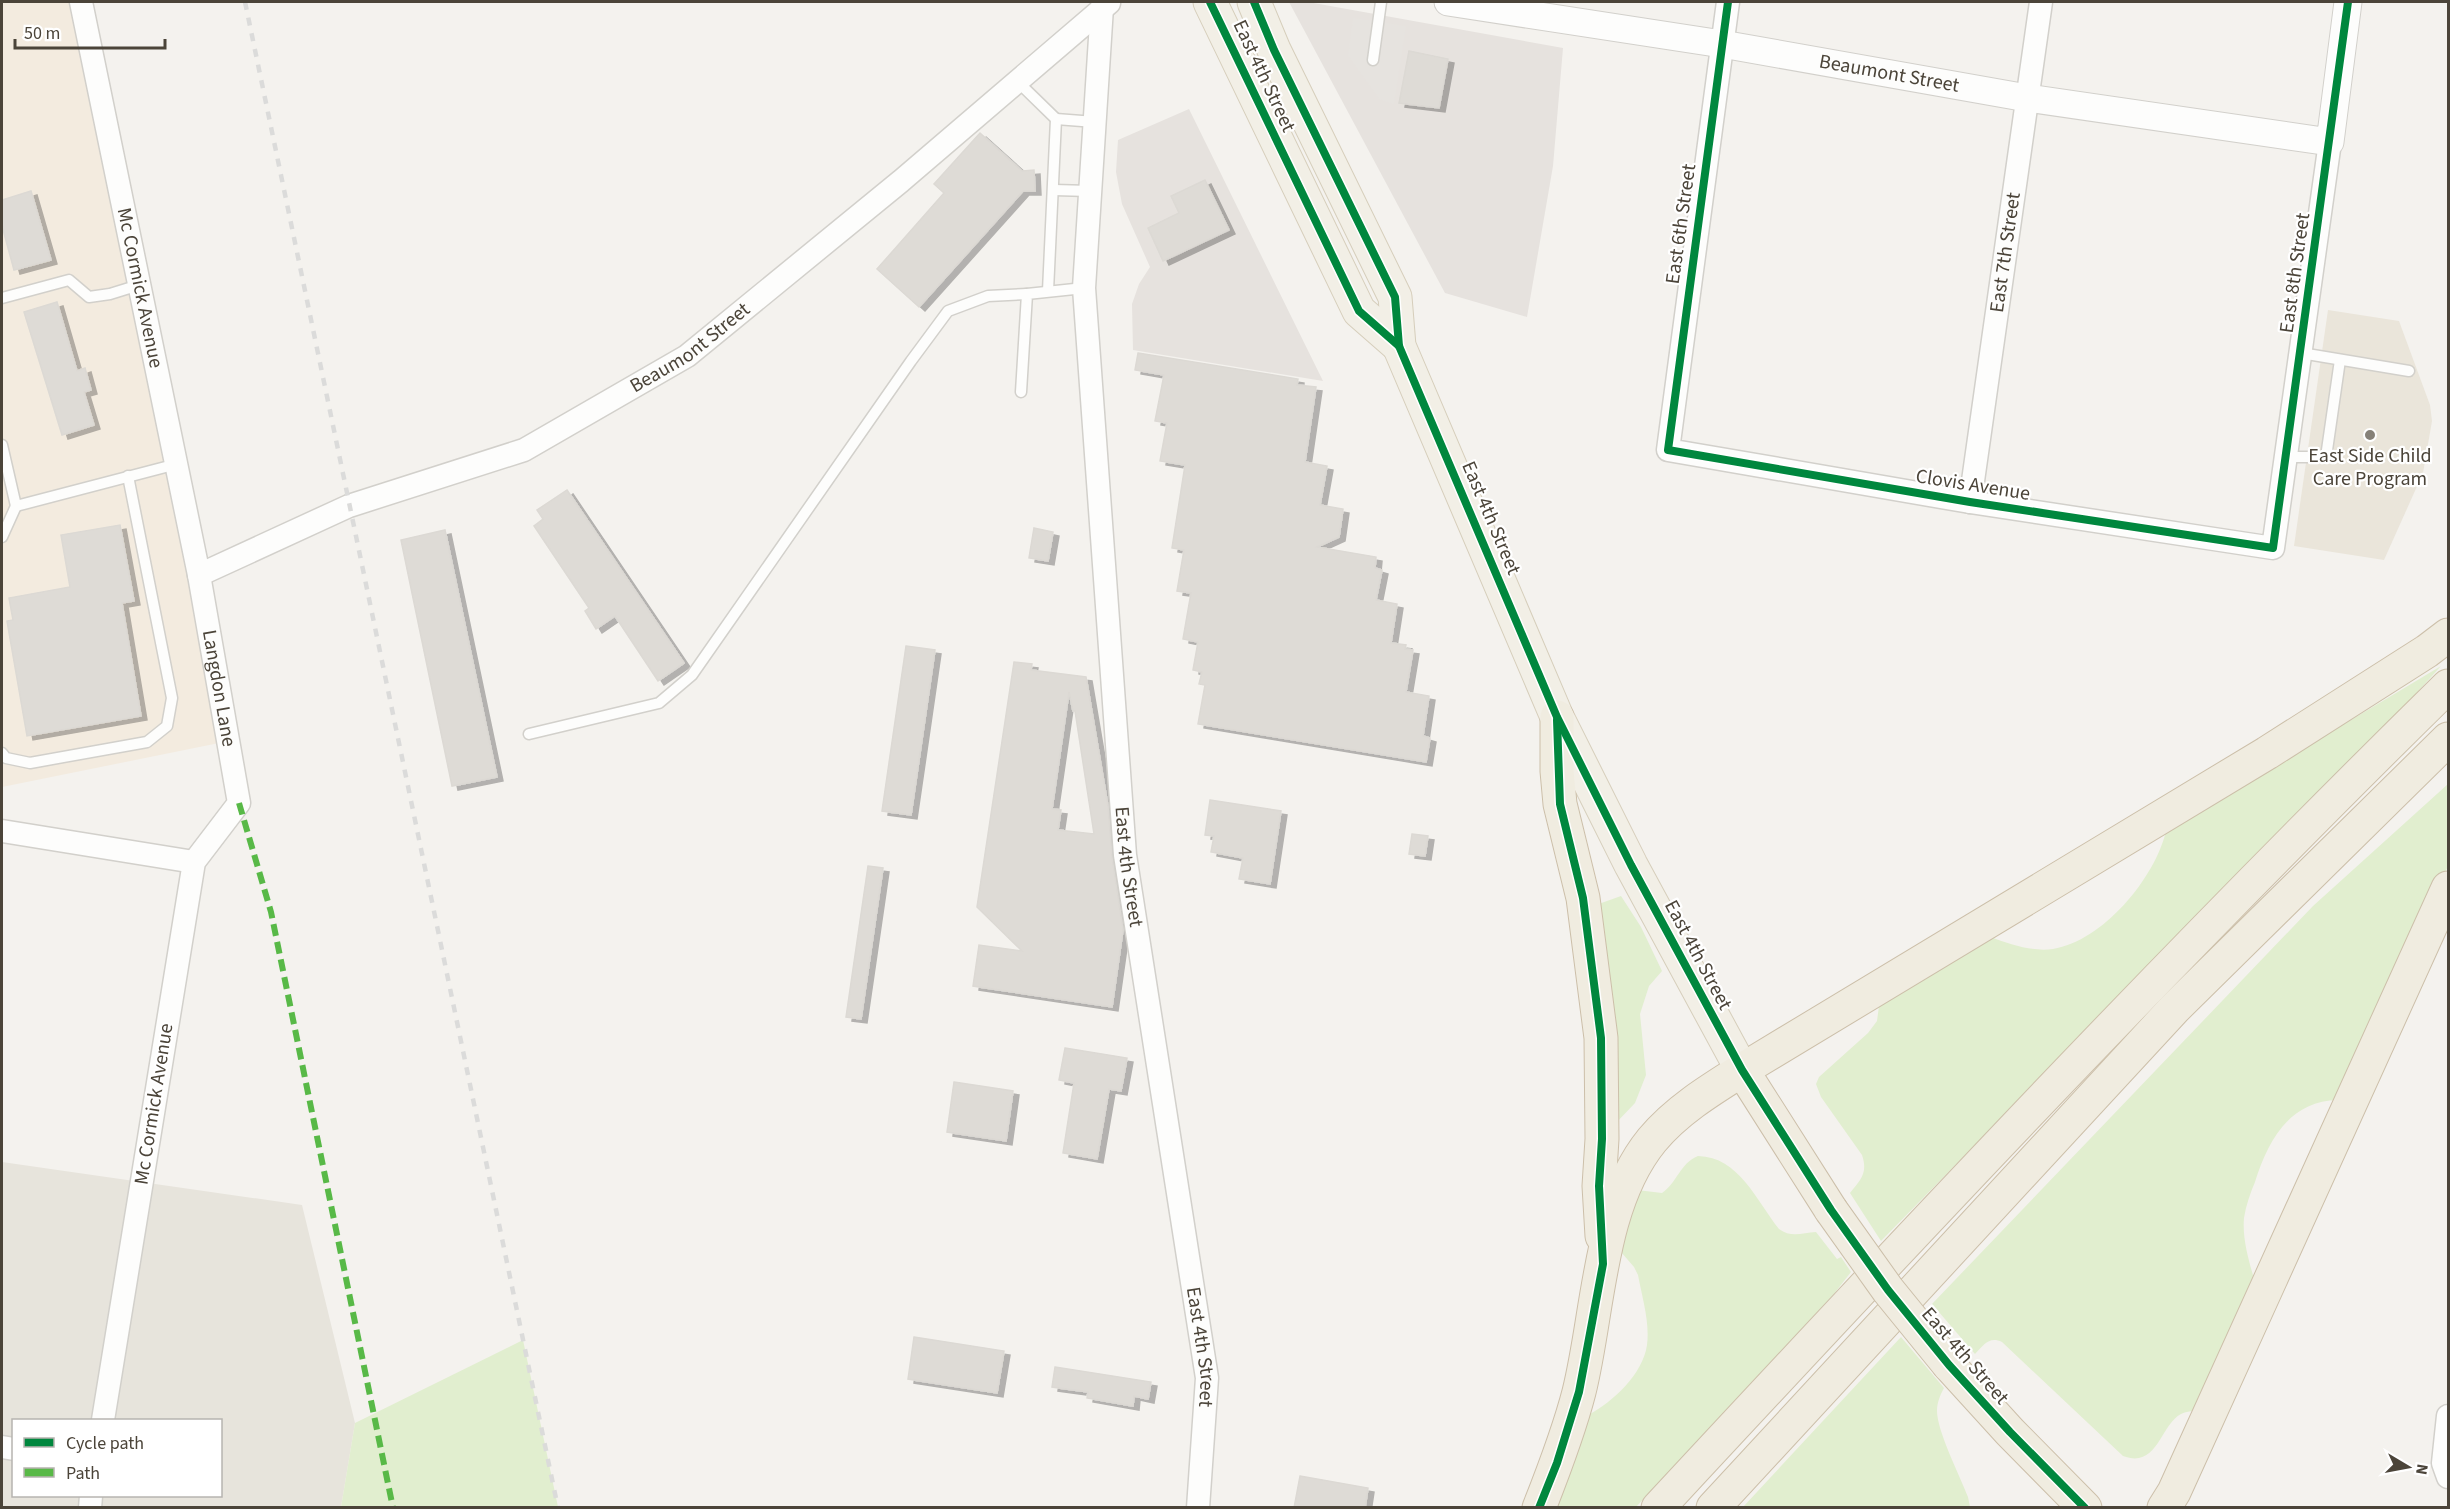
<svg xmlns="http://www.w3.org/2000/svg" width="2450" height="1509" viewBox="0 0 2450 1509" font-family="'Source Sans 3',sans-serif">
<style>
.residential{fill:#e7e4dc;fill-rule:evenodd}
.commercial{fill:#f3ebdf}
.industrial{fill:#e6e2de}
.education{fill:#eae5da}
.green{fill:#e1eecf}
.parking{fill:#e6e3df}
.building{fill:#dedbd6;stroke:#dcd9d4;stroke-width:1.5;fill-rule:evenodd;filter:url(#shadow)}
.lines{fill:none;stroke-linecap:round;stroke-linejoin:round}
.service-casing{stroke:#d2d0cb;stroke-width:13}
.minor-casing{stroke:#d2d0cb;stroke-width:25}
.tertiary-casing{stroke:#d2d0cb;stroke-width:29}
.primary-casing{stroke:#d6cebb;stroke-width:35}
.trunk-casing{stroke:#ccbfa9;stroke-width:35}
.service{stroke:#fdfdfc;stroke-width:10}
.minor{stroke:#fdfdfc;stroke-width:22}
.tertiary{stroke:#fdfdfc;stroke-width:27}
.primary{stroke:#f2efe6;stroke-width:33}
.trunk{stroke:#f0ece0;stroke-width:33}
.rail{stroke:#dbdbda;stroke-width:4.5;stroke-dasharray:8 8;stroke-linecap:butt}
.trunk-bridge-casing{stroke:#ccbfa9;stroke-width:35;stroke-linecap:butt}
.trunk-bridge{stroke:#f0ece0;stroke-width:33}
.quiet{stroke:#58b947;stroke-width:6;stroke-dasharray:12 6;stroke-linecap:butt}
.cycleway-casing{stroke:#fff;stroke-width:11}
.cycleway{stroke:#00873e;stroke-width:8}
.poi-dot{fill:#868178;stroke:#fff;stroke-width:2}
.labels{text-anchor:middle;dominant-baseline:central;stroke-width:4.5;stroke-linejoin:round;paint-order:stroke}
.street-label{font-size:20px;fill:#4b4439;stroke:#fff}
.poi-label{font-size:20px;fill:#4b4439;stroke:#fff}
</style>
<defs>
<filter id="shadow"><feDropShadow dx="6" dy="4" stdDeviation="0" flood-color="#0004"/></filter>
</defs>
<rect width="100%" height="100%" fill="#f4f2ee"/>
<path class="residential" d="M2,1162L302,1205L355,1423L341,1507H2ZM14,1420H220V1496H14Z"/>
<polygon class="commercial" points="2,2 81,2 229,741 2,787"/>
<g class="industrial">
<polygon points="1289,2 1308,2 1563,48 1553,166 1527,317 1445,293"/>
<polygon points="1189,109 1323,381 1133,350 1132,304 1139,284 1150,267 1122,204 1116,172 1118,140"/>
</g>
<polygon class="education" points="2328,310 2399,321 2430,405 2432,421 2423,473 2384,560 2294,546"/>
<g class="green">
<path d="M2441,666L2412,698L1881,1241L1850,1193C1861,1179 1868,1173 1862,1155L1821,1097L1816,1084L1819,1077L1868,1033L1877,1021L1879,1006L1990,937C2010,944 2032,952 2053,949C2103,941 2155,878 2166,831Z"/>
<path d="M2448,784V866L2338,1100C2289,1101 2268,1141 2255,1182C2250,1194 2246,1205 2244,1218C2242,1241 2250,1264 2256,1286L2201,1410C2194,1411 2187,1411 2181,1414C2160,1425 2158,1469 2123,1456L2002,1342C1989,1336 1984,1345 1975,1354L1932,1304L2313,906Z"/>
<polygon points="1621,896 1641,927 1662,971 1649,986 1640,1014 1646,1075 1635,1103 1614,1125 1593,906"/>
<path d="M1698,1156C1739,1157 1756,1200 1779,1229C1791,1238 1802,1233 1816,1232L1837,1259L1841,1257L1851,1272L1833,1295L1636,1507L1553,1508L1588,1415C1613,1402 1643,1374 1647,1345C1650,1322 1642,1297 1638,1275L1634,1267L1621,1252L1637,1190L1662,1193C1677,1183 1680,1163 1698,1156Z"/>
<path d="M1901,1337L1944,1388C1940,1395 1937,1403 1937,1411C1937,1431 1960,1476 1968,1497L1970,1507H1743Z"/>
<polygon points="523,1340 558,1507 341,1507 355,1423"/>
</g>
<polygon class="parking" points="1353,18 1406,26 1394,104 1379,99 1348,56"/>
<g class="building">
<polygon points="1409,51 1448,59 1439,108 1399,103"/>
<polygon points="980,133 1022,171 1034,170 1035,191 1023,191 919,307 877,269 944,193 934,184"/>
<polygon points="1205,180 1229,230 1163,261 1148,228 1179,213 1171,196"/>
<polygon points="31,191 51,260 14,270 2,226 2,200"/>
<polygon points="57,302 77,371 85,368 91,390 84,392 94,425 62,435 24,312"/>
<polygon points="1138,353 1298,379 1297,385 1316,387 1305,462 1327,466 1320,505 1343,509 1339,537 1317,547 1376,557 1375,568 1382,570 1376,600 1397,604 1391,643 1406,645 1405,649 1413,650 1406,692 1429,696 1423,736 1430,738 1426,762 1198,724 1205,685 1199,684 1202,672 1193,670 1198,642 1183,639 1191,593 1177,591 1184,550 1172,548 1185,465 1160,461 1167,423 1155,421 1164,375 1135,370"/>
<polygon points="567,490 684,663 658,681 615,616 596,629 585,611 589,608 534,526 543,519 537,510"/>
<polygon points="120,525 134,601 122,603 141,716 27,736 7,621 13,620 9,598 70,587 61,535"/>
<polygon points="1034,528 1053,532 1048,561 1029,558"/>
<polygon points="445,530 497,777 452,786 401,540"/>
<polygon points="906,646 935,650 911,815 882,811"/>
<path d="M1014,662L1032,664L1031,670L1086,677L1108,806L1112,857L1123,930L1112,1007L973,986L979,945L1022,951L977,907ZM1069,692L1073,711H1075L1094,834L1058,830L1061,810L1052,809Z"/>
<polygon points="1210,800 1281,811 1270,884 1239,879 1243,858 1211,852 1214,836 1205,835"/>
<polygon points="1412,834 1428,836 1425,856 1409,854"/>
<polygon points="868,866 883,868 861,1019 846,1017"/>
<polygon points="1065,1048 1127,1058 1121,1091 1109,1089 1097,1159 1063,1153 1074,1083 1059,1080"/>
<polygon points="954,1082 1013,1091 1006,1141 947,1132"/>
<polygon points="914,1337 1004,1351 997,1393 908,1379"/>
<polygon points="1055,1367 1151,1382 1148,1399 1134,1396 1133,1406 1087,1398 1088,1392 1052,1387"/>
<polygon points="1300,1476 1368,1488 1365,1508 1294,1508"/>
</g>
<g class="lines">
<defs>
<g id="service">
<polyline points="1373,60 1381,2"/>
<polyline points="1017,81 1056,119 1048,291"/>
<polyline points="1056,119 1095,122"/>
<polyline points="1054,190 1090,191"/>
<polyline points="2,298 69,280 89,297 110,294 139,285"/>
<polyline points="2301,353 2409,371"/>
<polyline points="1021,392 1027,294 1084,288"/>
<polyline points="2,445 16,506 177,464"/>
<polyline points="2286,457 2326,457 2340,360"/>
<polyline points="2,537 16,506"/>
<polyline points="529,734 659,703 692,675 911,361 948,311 988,296 1027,294"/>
<polyline points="2,753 6,758 30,763 147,742 167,726 172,698 128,476"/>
</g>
<g id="minor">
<path id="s1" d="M81,2L199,575L239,803L194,862L103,1420"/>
<polyline points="1728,2 1668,450 1970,502 2273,548 2330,142"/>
<path id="s2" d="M1102,7L1084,288L1125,855L1207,1378L1198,1508"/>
<path id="s3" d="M1970,502L2041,2"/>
<path id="s4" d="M199,575L349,506L524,450L687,356L901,181L1109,3"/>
<polyline points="2,831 194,862"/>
<polyline points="2448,1416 2443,1463 2448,1477"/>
<polyline points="2,1447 14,1449"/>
<polyline points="90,1508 91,1496"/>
</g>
<g id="tertiary">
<path id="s5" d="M1448,2L1722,44L2027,98L2330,142L2348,2"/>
</g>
<g id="primary">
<polyline points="1210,2 1359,311 1399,346"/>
<polyline points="1254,2 1274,50 1395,297 1399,346 1557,717 1631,865 1742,1070"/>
</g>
<g id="trunk">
<polyline points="1557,717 1557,771 1560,804 1583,898 1601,1038 1602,1139 1599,1186 1602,1236"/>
<polyline points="1742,1070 1831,1210"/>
<polyline points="1949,1365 2010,1432 2085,1508"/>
<path d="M1539,1508C1554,1470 1569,1431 1579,1392C1599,1312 1598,1206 1652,1140C1676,1111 1710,1090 1742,1070L2267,753L2427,651L2448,635"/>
<path d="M1658,1508C1917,1229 2177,952 2448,686"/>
<polyline points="1713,1508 2174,1009 2448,739"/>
<polyline points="2164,1508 2174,1492 2448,888"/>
</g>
</defs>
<use href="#service" class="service-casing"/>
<use href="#minor" class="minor-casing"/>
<use href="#tertiary" class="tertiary-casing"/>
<use href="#primary" class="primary-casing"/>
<use href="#trunk" class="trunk-casing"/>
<use href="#service" class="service"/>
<use href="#minor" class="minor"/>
<use href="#tertiary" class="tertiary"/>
<use href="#primary" class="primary"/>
<use href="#trunk" class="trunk"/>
<polyline class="rail" points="245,2 558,1508"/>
<defs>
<polyline id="trunk-bridge" points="1831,1210 1888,1290 1949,1365"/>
</defs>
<use href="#trunk-bridge" class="trunk-bridge-casing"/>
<use href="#trunk-bridge" class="trunk-bridge"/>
<polyline class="quiet" points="239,803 271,912 393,1508"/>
<defs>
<g id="cycleway">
<polyline points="1210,2 1359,311 1399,346"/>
<polyline points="1254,2 1274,50 1395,297 1399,346 1557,717 1631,865 1742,1070 1831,1210 1888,1290 1949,1365 2010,1432 2085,1508"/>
<polyline points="1728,2 1668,450 1970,502 2273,548 2348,2"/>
<polyline points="1539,1508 1557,1463 1579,1392 1603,1264 1599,1186 1602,1139 1601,1038 1583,898 1560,804 1557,720"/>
</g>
</defs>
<use href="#cycleway" class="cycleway-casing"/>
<use href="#cycleway" class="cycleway"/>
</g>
<circle class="poi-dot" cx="2370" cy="435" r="6"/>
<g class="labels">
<g class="street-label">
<text stroke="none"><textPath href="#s5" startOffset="447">Beaumont Street</textPath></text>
<text transform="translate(1264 76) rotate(65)">East 4th Street</text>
<text transform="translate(1681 224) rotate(-82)">East 6th Street</text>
<text stroke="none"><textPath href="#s3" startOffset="252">East 7th Street</textPath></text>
<text transform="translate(2295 273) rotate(-82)">East 8th Street</text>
<text stroke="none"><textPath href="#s1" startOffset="292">Mc Cormick Avenue</textPath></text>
<text stroke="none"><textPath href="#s4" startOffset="544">Beaumont Street</textPath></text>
<text transform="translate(1973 485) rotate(9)">Clovis Avenue</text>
<text transform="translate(1491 518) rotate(67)">East 4th Street</text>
<text stroke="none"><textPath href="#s1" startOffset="700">Langdon Lane</textPath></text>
<text stroke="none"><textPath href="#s2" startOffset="862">East 4th Street</textPath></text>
<text transform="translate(1698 955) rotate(62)">East 4th Street</text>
<text transform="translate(154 1104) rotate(-81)">Mc Cormick Avenue</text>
<text stroke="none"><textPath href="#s2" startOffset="1348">East 4th Street</textPath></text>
<text transform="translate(1965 1356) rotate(49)">East 4th Street</text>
</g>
<g class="poi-label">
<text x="2370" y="456">East Side Child<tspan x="2370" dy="23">Care Program</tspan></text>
</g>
</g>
<rect width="2450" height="1509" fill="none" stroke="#4b4439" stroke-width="6"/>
<rect x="12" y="1419" width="210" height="78" fill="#ffffff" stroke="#b7b4b0" stroke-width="1.5"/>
<rect x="24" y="1438" width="30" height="9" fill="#00873e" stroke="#b7b4b0" stroke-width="1.5"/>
<text x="66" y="1449" font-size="18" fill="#4b4439">Cycle path</text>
<rect x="24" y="1468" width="30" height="9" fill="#58b947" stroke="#b7b4b0" stroke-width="1.5"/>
<text x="66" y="1479" font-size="18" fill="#4b4439">Path</text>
<g transform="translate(2408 1467) rotate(100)" stroke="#ffffff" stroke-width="4.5" paint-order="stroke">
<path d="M0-4.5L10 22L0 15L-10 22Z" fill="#4b4439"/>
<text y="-9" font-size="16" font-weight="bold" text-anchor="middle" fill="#4b4439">N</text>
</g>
<path d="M15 39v9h150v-9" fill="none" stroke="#4b4439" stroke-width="3"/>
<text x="24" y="39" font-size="18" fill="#4b4439" stroke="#ffffff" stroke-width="4.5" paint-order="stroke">50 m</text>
</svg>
